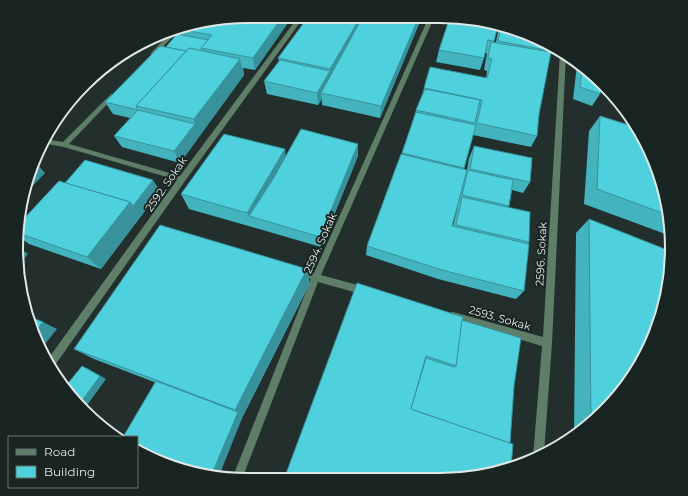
<svg xmlns="http://www.w3.org/2000/svg" width="688" height="496" viewBox="0 0 688 496" font-family="Montserrat,sans-serif">
<style>
.lines{fill:none;stroke-linecap:round;stroke-linejoin:round}
.minor{fill:#5f7e67;fill-rule:evenodd}
.wall{fill:#43b3be;fill-rule:evenodd}
.shaded-wall{fill:#37929b}
.building{fill:#4ed0dd;stroke:#37929b}
.labels{text-anchor:middle;dominant-baseline:central;stroke-width:4;stroke-linejoin:round;paint-order:stroke}
.street-label{font-size:11px;fill:#e0e8e6;stroke:#192522}
.rim{fill:none;stroke:#e0e8e6;stroke-width:2}
</style>
<rect width="100%" height="100%" fill="#222f2c"/>
<g class="lines">
<g class="minor">
<polygon points="298,17 304,17 185,181 53,368 48,359 177,180 64,147 42,143 44,139 63,142 111,94 115,94 115,96 69,144 180,176"/>
<polygon points="428,19 433,20 321,275 365,287 368,288 369,291 368,294 365,295 318,282 242,479 232,479 311,279 295,275 294,272 295,269 298,268 314,273"/>
<polygon points="179,28 179,30 155,55 151,55 151,53 172,31"/>
<polygon points="562,52 566,55 552,343 544,453 534,459 533,457 542,346 453,320 450,319 449,316 450,313 453,312 543,337 560,53"/>
</g>
</g>
<g class="wall">
<polygon points="248,16 292,17 255,70 243,68 244,75 180,163 122,147 114,136 130,118 113,114 105,102 166,47 177,34 175,30 188,24"/>
<polygon points="421,19 380,118 322,105 322,99 318,105 267,94 264,81 279,61 278,58"/>
<path d="M498,25L494,42H496L499,26L552,46L539,114L537,136L531,147L473,135L464,170H467L469,158L474,146L530,182L523,193L512,190L509,206L508,207L529,242L528,244L524,291L516,299L438,279L366,255L367,246L402,154L416,110L423,92L424,88L486,78L487,71L484,70L487,53H485L484,58L480,70L436,62L439,50ZM458,206L453,226H452Z"/>
<polygon points="577,65 602,85 600,94 592,106 573,99"/>
<polygon points="624,112 629,120 625,118"/>
<polygon points="600,116 660,174 668,235 584,204 589,131"/>
<polygon points="358,144 358,156 321,247 252,227 189,209 181,194 286,156"/>
<polygon points="65,183 160,191 101,269 29,244 18,236 18,225"/>
<polygon points="589,219 593,423 574,435 576,233"/>
<polygon points="310,283 243,416 94,359 74,349"/>
<polygon points="462,320 514,386 510,443 284,479"/>
</g>
<g class="shaded-wall">
<polygon points="282,17 292,17 255,70 253,58"/>
<polygon points="360,18 367,18 321,93 322,99 318,105 317,93 330,72 330,69"/>
<polygon points="418,19 421,19 380,118 381,106"/>
<polygon points="130,50 57,120 73,95 119,55"/>
<polygon points="240,59 244,75 180,163 174,151 195,124 194,119"/>
<polygon points="358,144 358,156 321,247 320,237"/>
<polygon points="285,149 287,165 249,216 247,213"/>
<polygon points="35,162 45,173 26,193"/>
<polygon points="153,180 160,191 101,269 87,257 130,202"/>
<polygon points="18,247 28,254 18,265"/>
<polygon points="307,269 310,283 243,416 219,476 212,474 238,412 235,410"/>
<polygon points="43,322 57,329 41,349 34,337 33,334"/>
<polygon points="82,366 89,369 106,379 85,408 82,407 79,405"/>
</g>
<g class="building">
<polygon points="248,16 282,17 253,58 201,48 212,35 177,29 188,24"/>
<polygon points="308,17 360,18 330,69 278,58"/>
<polygon points="362,18 418,19 381,106 321,93"/>
<polygon points="449,20 485,21 498,25 494,41 488,40 484,58 439,50"/>
<polygon points="501,26 552,46 551,51 498,41"/>
<polygon points="177,34 208,40 201,48 202,51 189,48 186,51 166,47"/>
<polygon points="491,42 551,52 539,114 537,136 477,123 482,100 424,88 430,67 487,78 492,59 488,58"/>
<polygon points="160,46 186,51 136,106 138,110 105,102"/>
<polygon points="189,48 240,59 194,119 136,106"/>
<polygon points="280,60 330,71 317,93 264,81"/>
<polygon points="582,69 602,85 600,94 580,87"/>
<polygon points="425,89 480,100 475,123 416,110"/>
<polygon points="138,110 195,124 174,151 114,136"/>
<polygon points="416,112 476,125 464,168 402,153"/>
<polygon points="600,116 632,126 660,174 665,214 597,189"/>
<polygon points="301,129 358,144 320,237 249,216 273,179"/>
<polygon points="224,134 285,149 247,213 181,194"/>
<polygon points="474,146 532,158 530,182 470,169"/>
<polygon points="401,154 467,170 452,226 529,244 524,291 442,270 367,246"/>
<polygon points="85,160 153,180 133,206 130,202 65,183"/>
<polygon points="468,170 513,180 509,206 462,195"/>
<polygon points="59,181 130,202 87,257 18,233 18,225"/>
<polygon points="462,197 530,212 529,242 456,225"/>
<polygon points="589,219 670,251 671,263 648,351 593,423 591,424"/>
<polygon points="160,225 307,269 235,410 74,349"/>
<polygon points="357,283 463,317 456,366 426,356 411,409 513,444 511,467 471,478 284,479"/>
<polygon points="28,316 43,322 33,334"/>
<polygon points="462,320 521,338 514,386 510,443 411,409 426,358 454,367 456,366"/>
<polygon points="82,366 100,376 79,405 73,401 65,387"/>
<polygon points="156,381 238,412 212,474 146,456 137,450 137,437 123,437"/>
</g>
<g class="labels">
<g class="street-label">
<text transform="translate(166 184) rotate(-55)">2592. Sokak</text>
<text transform="translate(320 243) rotate(-66)">2594. Sokak</text>
<text transform="translate(541 254) rotate(-87)">2596. Sokak</text>
<text transform="translate(500 318) rotate(16)">2593. Sokak</text>
</g>
</g>
<path d="M0 0H688V496H0ZM248 23H440A225 225 0 0 1 665 248V248A225 225 0 0 1 440 473H248A225 225 0 0 1 23 248V248A225 225 0 0 1 248 23Z" fill="#192522" fill-rule="evenodd"/>
<path class="rim" d="M248 23H440A225 225 0 0 1 665 248V248A225 225 0 0 1 440 473H248A225 225 0 0 1 23 248V248A225 225 0 0 1 248 23Z"/>
<rect x="8" y="436" width="130" height="52" fill="#192522" stroke="#697370"/>
<rect x="16" y="449" width="20" height="6" fill="#5f7e67" stroke="#697370"/>
<text x="44" y="456" font-size="12" fill="#e0e8e6">Road</text>
<rect x="16" y="466" width="20" height="12" fill="#4ed0dd" stroke="#697370"/>
<text x="44" y="476" font-size="12" fill="#e0e8e6">Building</text>
</svg>
